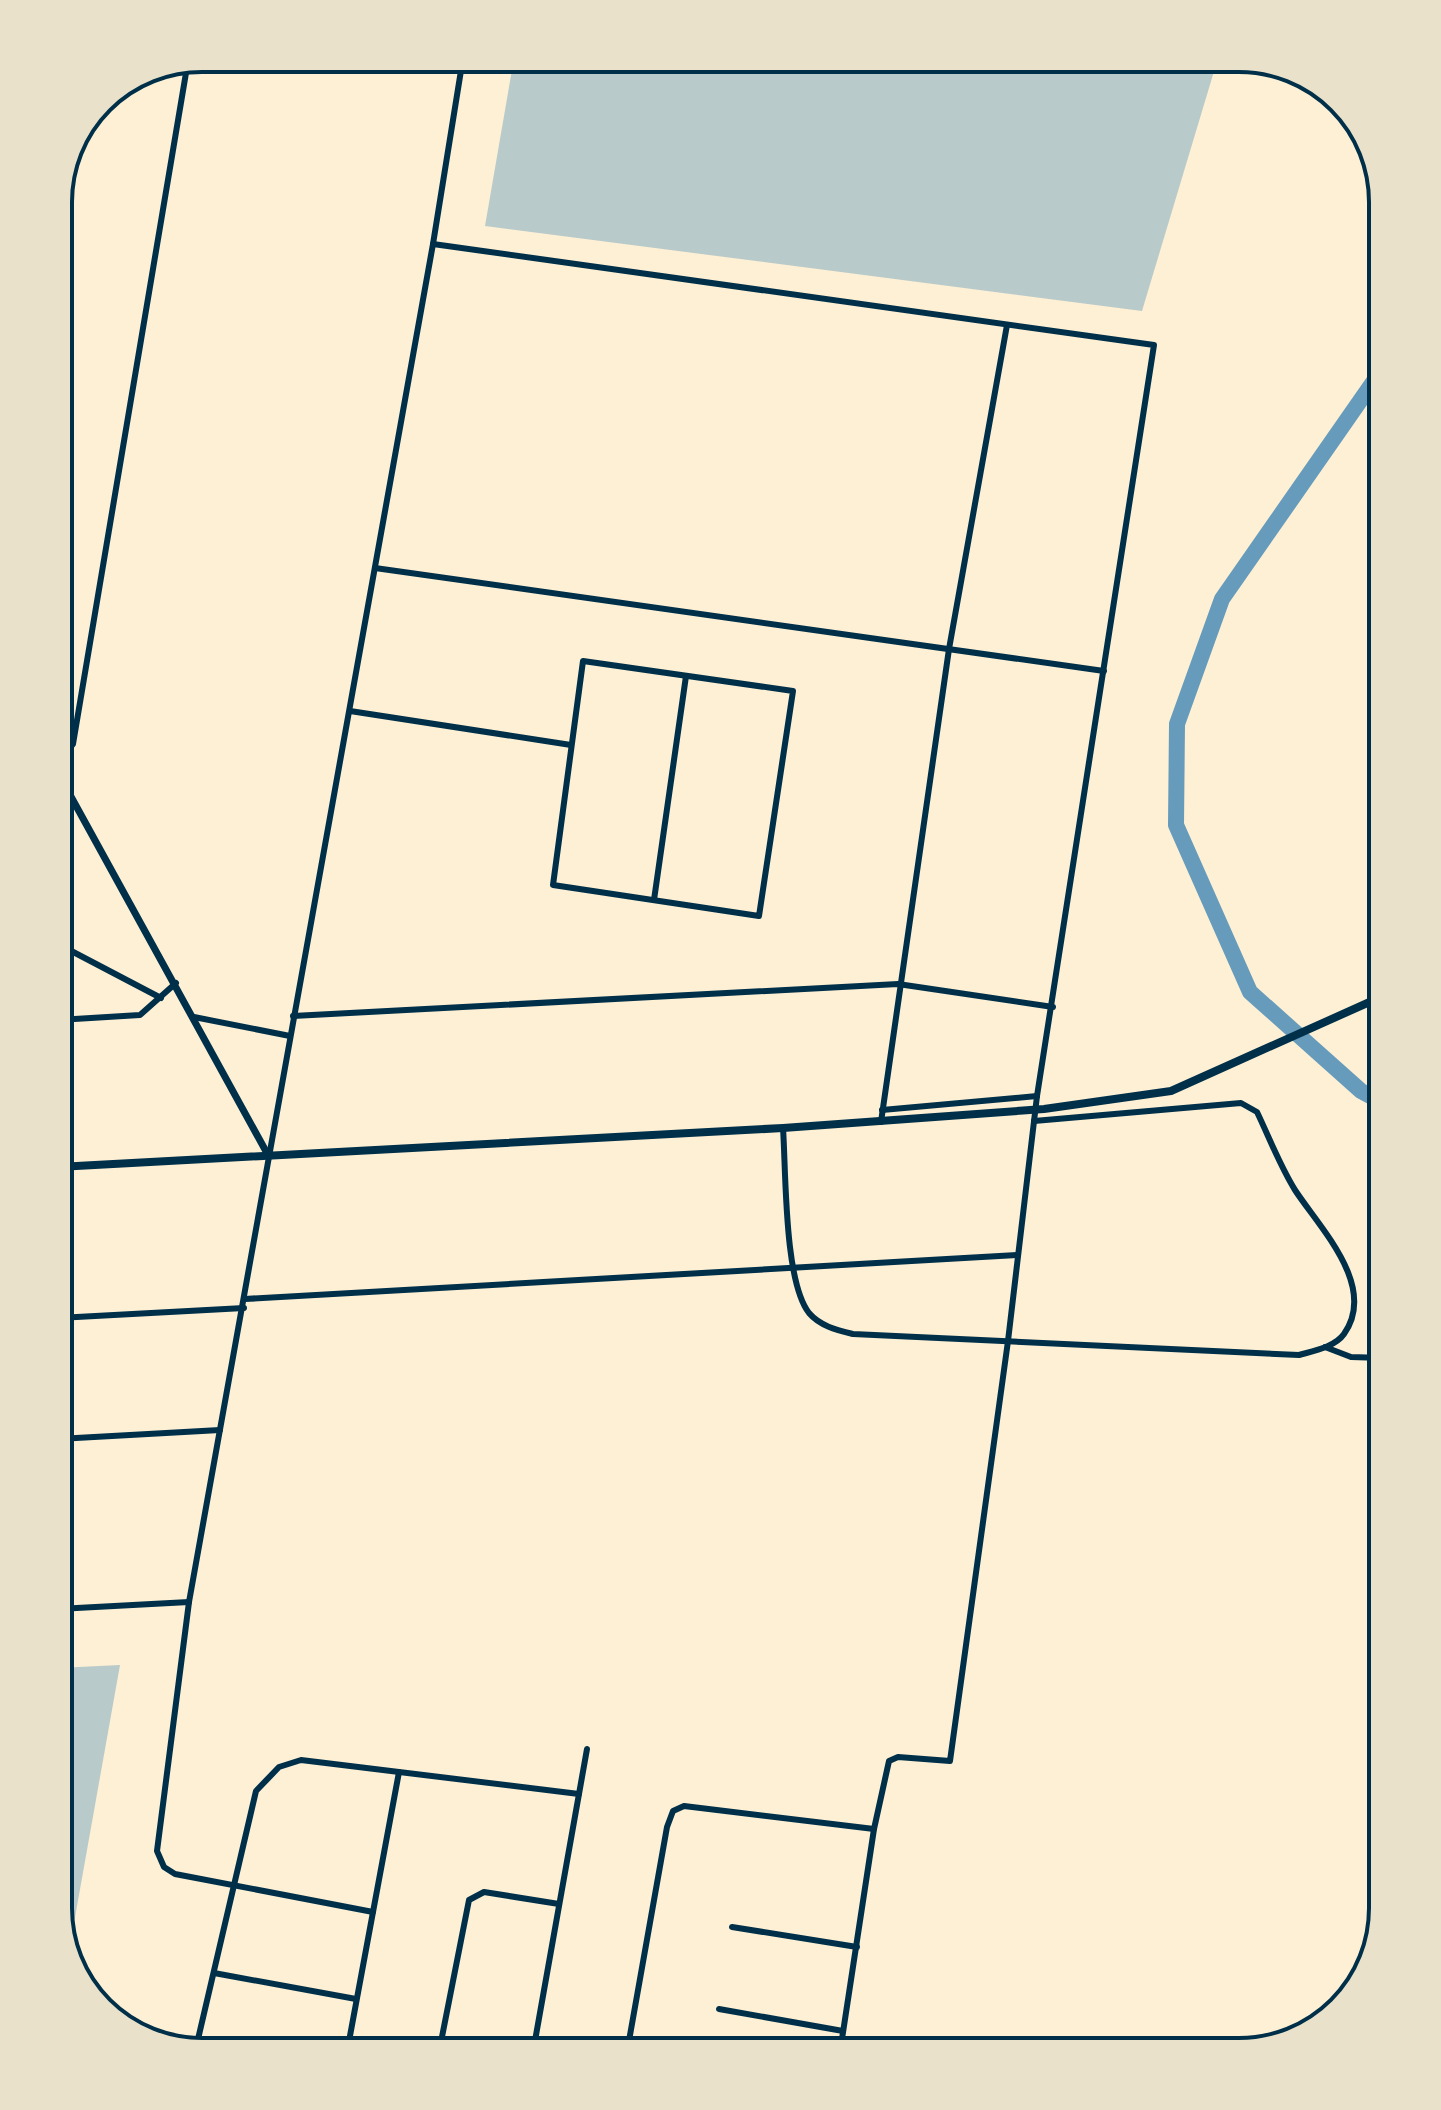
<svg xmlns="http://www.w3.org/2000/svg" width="1441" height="2110" viewBox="0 0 1441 2110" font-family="'Varela Round',sans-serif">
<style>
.green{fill:#b9caca}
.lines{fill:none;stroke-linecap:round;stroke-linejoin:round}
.river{stroke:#669bbc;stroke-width:16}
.minor{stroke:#003049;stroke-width:6}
.tertiary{stroke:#003049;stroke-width:7}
.secondary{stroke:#003049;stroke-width:8}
.rim{fill:none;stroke:#003049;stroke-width:4}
</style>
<rect width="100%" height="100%" fill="#fdf0d5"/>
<g class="green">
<polygon points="514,58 1218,58 1142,311 485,226"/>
<polygon points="120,1665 69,1951 58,1908 58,1668"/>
</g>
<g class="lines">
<polyline class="river" points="1383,1103 1361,1091 1250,992 1176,825 1177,724 1222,599 1383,368"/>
<g class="minor">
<polyline points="433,244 1154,345 1037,1096 1008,1341 950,1761 898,1757 889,1761 874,1829 840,2052"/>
<polyline points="375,568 1104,671"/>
<polygon points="583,661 793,691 759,916 553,885"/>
<polyline points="350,711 571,745"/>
<polyline points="58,762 73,744 188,61"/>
<polyline points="58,807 69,793"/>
<polyline points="654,900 686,676"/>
<polyline points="58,944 161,998"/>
<polyline points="293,1016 898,984 1053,1007"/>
<polyline points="194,1017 290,1036"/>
<polyline points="58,1020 140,1015 176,983"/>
<polyline points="882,1110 1037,1096"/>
<polyline points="881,1122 949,649 1007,325"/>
<path d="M783,1128C786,1171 784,1281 809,1313C820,1326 837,1330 853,1334L1299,1355C1313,1351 1335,1347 1344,1334C1378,1286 1319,1227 1295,1190C1280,1166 1269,1137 1257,1112L1241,1103L1034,1121"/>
<polyline points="245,1299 1017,1255"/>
<polyline points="58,1318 244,1308"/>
<polyline points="1325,1347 1351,1357 1383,1358"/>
<polyline points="58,1439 220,1430"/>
<polyline points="58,1609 189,1602"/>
<polyline points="373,1912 175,1874 164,1867 157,1851 189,1602 433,244 463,58"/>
<polyline points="732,1927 857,1947"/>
<polyline points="214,1973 356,1999"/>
<polyline points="719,2009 843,2031"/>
<polyline points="195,2052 256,1791 279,1767 301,1760 579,1794"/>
<polyline points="347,2052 399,1772"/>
<polyline points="439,2052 469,1900 484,1892 559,1904"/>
<polyline points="533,2052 587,1749"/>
<polyline points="627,2052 667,1827 673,1811 684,1806 874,1829"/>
</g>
<polyline class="tertiary" points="58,773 268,1155"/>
<polyline class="secondary" points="58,1167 783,1128 1044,1109 1171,1091 1383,996"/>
</g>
<path d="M0 0H1441V2110H0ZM202 72H1239A130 130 0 0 1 1369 202V1908A130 130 0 0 1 1239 2038H202A130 130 0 0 1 72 1908V202A130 130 0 0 1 202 72Z" fill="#e9e1ca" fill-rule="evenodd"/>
<path class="rim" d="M202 72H1239A130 130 0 0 1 1369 202V1908A130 130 0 0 1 1239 2038H202A130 130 0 0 1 72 1908V202A130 130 0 0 1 202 72Z"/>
</svg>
